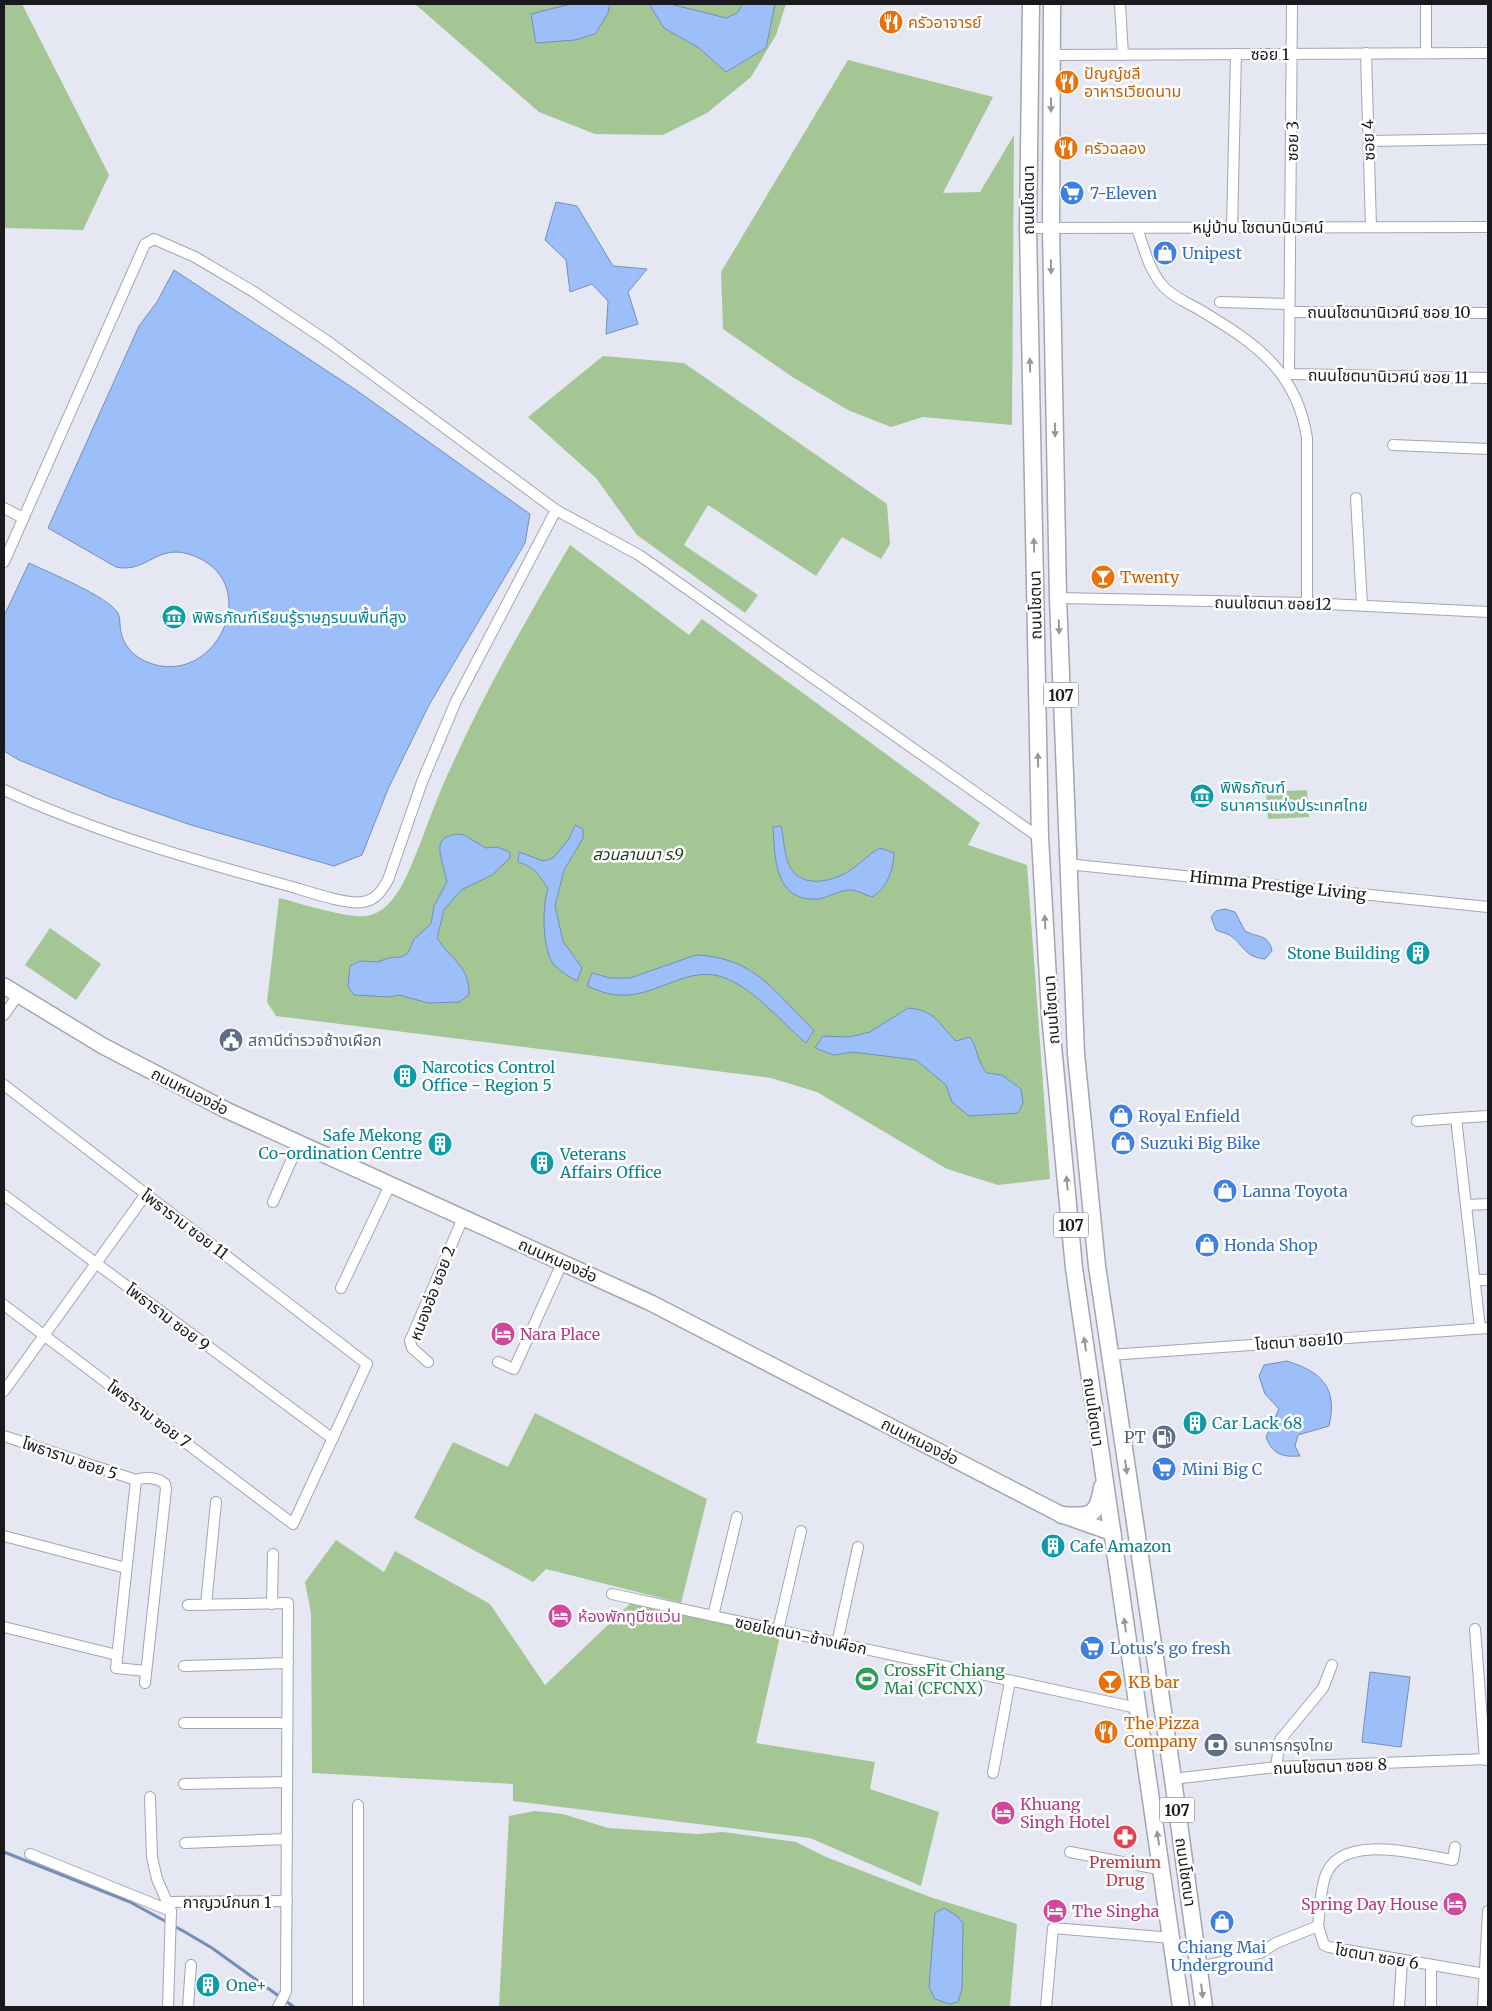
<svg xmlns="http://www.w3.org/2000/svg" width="1492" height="2011" viewBox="0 0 1492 2011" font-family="Merriweather,'Noto Sans Thai',serif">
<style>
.green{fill:#a3c694}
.water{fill:#9cbffa;stroke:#758eb8}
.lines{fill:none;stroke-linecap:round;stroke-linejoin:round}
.stream{stroke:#758eb8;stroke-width:3}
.minor-casing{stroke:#a3a5b0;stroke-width:12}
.secondary-casing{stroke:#a3a5b0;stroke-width:18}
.primary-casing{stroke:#a3a5b0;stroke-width:19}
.minor{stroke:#fff;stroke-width:10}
.secondary{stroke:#fff;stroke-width:15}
.primary{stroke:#fff;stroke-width:16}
.oneway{fill:#98989a}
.labels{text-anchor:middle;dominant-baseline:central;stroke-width:5;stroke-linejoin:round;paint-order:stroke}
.shield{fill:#fff;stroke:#5f5f62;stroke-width:1}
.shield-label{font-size:15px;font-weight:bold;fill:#1a1a1e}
.food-label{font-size:16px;fill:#c56008;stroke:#fff;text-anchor:start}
.street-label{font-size:16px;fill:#1a1a1e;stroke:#fff}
.shop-label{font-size:16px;fill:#366cbe;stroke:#fff;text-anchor:start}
.culture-label{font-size:16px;fill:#0d838f;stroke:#fff;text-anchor:start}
.park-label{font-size:16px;font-style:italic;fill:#1e390f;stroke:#fff}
.service-label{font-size:16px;fill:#4e5e75;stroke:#fff;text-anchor:start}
.hotel-label{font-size:16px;fill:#b23c85;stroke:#fff;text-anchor:start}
.leisure-label{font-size:16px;fill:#27864d;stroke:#fff;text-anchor:start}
.health-label{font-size:16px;fill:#be3a42;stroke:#fff}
</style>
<rect width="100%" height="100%" fill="#e5e7f3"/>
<g class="green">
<polygon points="4,4 22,4 109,175 83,230 4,228"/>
<polygon points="415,4 786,4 776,35 751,77 707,113 663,135 595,134 539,112"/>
<polygon points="848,60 993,97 943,193 980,192 1014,135 1012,425 923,417 891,427 848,410 794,378 723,329 721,272"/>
<polygon points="603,356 684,363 887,504 890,544 881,559 842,537 816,576 708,505 684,545 758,595 745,613 637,535 596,478 528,417"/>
<path d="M570,545L689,635L702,619L980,823L968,845L1027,865L1050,1179L998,1185L947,1169L817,1092L771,1078L276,1016L267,1002L279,898C301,903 352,921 371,915C396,908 409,871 418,849C429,821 439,792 452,765C486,689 528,617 570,545Z"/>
<polygon points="1307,790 1309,817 1268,819 1266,792"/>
<polygon points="50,928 101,964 76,1000 25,965"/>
<polygon points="535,1413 707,1499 681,1603 546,1569 533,1582 414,1518 453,1442 508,1467"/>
<polygon points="336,1540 384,1572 395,1551 490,1604 545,1685 631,1603 780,1636 756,1743 875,1762 870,1789 939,1812 921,1886 810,1838 513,1801 513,1784 312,1773 311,1613 305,1582"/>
<polygon points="535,1811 563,1814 608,1828 698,1834 723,1832 796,1842 826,1857 930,1897 1017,1924 1010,2006 1013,2007 499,2007 509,1816"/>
</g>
<g class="water">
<polygon points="571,4 610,4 608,13 595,34 575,40 536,43 531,14"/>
<polygon points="649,4 670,4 726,18 737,13 743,4 775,4 766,48 726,72 699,48 664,28"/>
<polygon points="556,202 577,206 613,266 647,269 628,292 638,324 606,334 608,301 592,284 570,292 566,260 545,240"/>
<path d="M174,270L356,390L530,514L525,543L429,705L388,789L362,855L334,866L191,825L110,797L19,760L4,751V616L29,563C50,573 107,596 118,613C121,619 119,629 122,636C125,647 136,658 147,662C215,690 266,584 194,556C157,541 148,574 116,567L48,528L139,326L157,302Z"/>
<path d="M575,825L583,829V838L564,870L555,906L563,941L582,968L577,981C568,976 561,972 554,965C542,950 542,906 548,889C539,875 535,867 518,862L519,852L543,861L553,858L560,850L569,839Z"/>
<path d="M781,826C784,839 784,855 790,867C802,890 836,881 852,869C862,862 869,854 880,848L894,853C894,868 887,889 872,897C865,895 858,890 850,890C839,890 828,898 817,899C774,902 775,856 773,827Z"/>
<path d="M456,834L464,835L486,848L497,847L510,852V858L492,875L461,890L444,910L437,938C451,960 470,966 469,995L459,1002L428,1003L399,995L389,997L354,995L348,986L350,966L360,961L378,962L388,958L401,957L408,953L414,939L431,924L434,906L447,882L440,853V844L444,838Z"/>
<path d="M1225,909L1235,912L1245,931C1258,938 1269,934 1272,951L1265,959C1245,957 1244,946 1231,936C1227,933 1220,932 1216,930L1211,917L1216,911Z"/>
<path d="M696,955C757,958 773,992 814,1030L806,1043C781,1022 750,984 719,976C685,967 654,998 619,995C608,995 597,990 587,986L592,973L610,978H630Z"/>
<path d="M908,1008C937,1011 937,1023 956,1041L970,1037C978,1049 977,1062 987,1073L1002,1075L1021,1089L1023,1103L1018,1113L969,1116L952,1102L946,1085L916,1060L853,1052L834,1055L815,1048L823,1036L849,1037L870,1032Z"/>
<path d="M1287,1361C1322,1372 1338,1388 1329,1426L1298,1435L1295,1446L1300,1456C1282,1457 1273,1455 1266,1437L1279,1409L1265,1394L1259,1376L1264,1365Z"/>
<polygon points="1370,1672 1410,1677 1401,1747 1362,1742"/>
<polygon points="944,1908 957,1916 963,1923 962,1989 958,2002 949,2004 935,1999 929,1987 935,1913"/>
</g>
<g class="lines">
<polyline class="stream" points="4,1852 130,1902 185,1932 212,1948 294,2007"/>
<defs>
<g id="minor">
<polyline points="1120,4 1123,55"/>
<polyline points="1292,4 1289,374 1488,378"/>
<polyline points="1426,4 1426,53"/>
<polyline points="1366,53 1371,227"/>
<polyline points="1052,55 1488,53"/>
<polyline points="1369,141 1488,139"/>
<polyline points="1028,228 1488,227"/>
<path d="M1137,228C1144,248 1149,271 1164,287C1175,299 1191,304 1205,313C1258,345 1297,373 1307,438V603"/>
<polyline points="1232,228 1236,54"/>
<polyline points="1220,302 1289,304"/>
<polyline points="1290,312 1488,313"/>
<polyline points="1393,445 1488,449"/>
<polyline points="1356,498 1362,605"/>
<polyline points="4,508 23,518"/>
<polyline points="4,562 145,244 154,239 195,257 254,292 330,343 556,510 639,555 1040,838"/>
<polyline points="1058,598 1307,603 1488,612"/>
<path d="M4,790C95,832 193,860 289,886C307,891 346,905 363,902C376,900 382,890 388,880L422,782L456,701L556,510"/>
<polyline points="1067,864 1488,907"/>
<polyline points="4,1015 18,995"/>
<polyline points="4,1085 367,1364 293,1524 4,1305"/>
<polyline points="1456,1118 1488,1116"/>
<polyline points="1417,1121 1456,1118 1480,1328"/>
<polyline points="4,1195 333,1439"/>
<polyline points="273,1202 299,1143"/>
<polyline points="1466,1205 1488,1204"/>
<polyline points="1475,1280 1488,1280"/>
<polyline points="341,1288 390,1185"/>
<polyline points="1110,1355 1488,1328"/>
<polyline points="428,1362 412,1348 410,1341 463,1218"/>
<polyline points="498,1362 514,1369 563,1261"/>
<polyline points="4,1391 146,1194"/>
<polyline points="4,1436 136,1480"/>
<path d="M136,1480C144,1476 159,1478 165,1484L166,1489L145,1683"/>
<polyline points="136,1480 116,1668 146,1671"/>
<polyline points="4,1536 126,1568"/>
<polyline points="612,1594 1137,1708"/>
<polyline points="272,1604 273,1554"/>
<polyline points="188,1605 288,1603 286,1992 278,2007"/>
<polyline points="206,1605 216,1502"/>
<polyline points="713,1616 737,1517"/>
<polyline points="4,1627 117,1655"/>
<polyline points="1475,1629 1485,1760"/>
<polyline points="778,1630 801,1531"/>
<polyline points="837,1643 858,1547"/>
<polyline points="184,1666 288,1663"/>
<polyline points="184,1723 287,1723"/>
<polyline points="1276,1767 1280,1740 1323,1688 1332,1665"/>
<polyline points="993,1773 1010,1681"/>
<polyline points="1173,1779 1276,1767 1488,1759"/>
<polyline points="184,1784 287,1782"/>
<polyline points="150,1797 152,1857 157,1879 171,1911 168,2007"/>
<polyline points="185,1843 287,1839"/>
<polyline points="1070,1852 1163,1870"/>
<polyline points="30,1854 171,1911"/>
<polyline points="167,1902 287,1901"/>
<path d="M1318,1926C1320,1910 1320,1892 1325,1877C1340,1831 1420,1855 1453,1860L1455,1847"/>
<polyline points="1431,1966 1431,2007"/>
<polyline points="1199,1967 1260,1953 1276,1943 1318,1926 1324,1945 1329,1947 1485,1974"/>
<polyline points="188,2007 191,1965"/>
<polyline points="358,2007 358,1805"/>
<polyline points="1046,2007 1053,1928 1172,1938"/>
<polyline points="1399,2007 1402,1961"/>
<polyline points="1483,2007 1488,1911"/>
</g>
<polyline id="secondary" points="4,986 103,1046 226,1110 651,1303 1062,1515 1113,1533"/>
<g id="primary">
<polyline points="1031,4 1028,228 1040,838 1050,1014 1074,1268 1181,2007"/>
<polyline points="1052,4 1051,228 1058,598 1076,1054 1097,1266 1173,1779 1204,2007"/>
<path d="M1062,1515C1089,1517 1098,1517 1102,1487"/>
</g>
</defs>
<use href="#minor" class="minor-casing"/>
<use href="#secondary" class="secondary-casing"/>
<use href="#primary" class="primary-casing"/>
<use href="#minor" class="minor"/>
<use href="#secondary" class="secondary"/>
<use href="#primary" class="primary"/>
</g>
<defs><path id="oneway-solid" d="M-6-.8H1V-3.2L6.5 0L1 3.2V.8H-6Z" transform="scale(1.25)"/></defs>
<g class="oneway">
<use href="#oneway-solid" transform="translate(1051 105) rotate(90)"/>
<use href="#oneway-solid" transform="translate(1051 267) rotate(89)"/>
<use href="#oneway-solid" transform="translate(1030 365) rotate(-91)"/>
<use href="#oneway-solid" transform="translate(1055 430) rotate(89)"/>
<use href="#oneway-solid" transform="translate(1034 545) rotate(-91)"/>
<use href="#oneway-solid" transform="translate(1059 627) rotate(88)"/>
<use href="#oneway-solid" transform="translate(1038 760) rotate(-91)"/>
<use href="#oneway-solid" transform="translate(1045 922) rotate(-93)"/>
<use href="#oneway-solid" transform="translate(1067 1183) rotate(-95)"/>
<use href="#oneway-solid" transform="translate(1085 1344) rotate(-98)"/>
<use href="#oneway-solid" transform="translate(1126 1467) rotate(82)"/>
<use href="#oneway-solid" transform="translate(1125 1625) rotate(-98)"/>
<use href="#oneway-solid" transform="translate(1158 1838) rotate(-99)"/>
<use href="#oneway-solid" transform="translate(1202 1991) rotate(83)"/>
</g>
<defs>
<symbol id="restaurant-disc" viewBox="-11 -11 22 22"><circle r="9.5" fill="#e8710a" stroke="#fff"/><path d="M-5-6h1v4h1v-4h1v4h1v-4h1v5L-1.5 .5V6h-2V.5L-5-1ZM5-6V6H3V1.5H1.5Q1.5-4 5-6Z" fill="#fff"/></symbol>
<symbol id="supermarket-disc" viewBox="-11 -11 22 22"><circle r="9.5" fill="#3f7fe0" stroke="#fff"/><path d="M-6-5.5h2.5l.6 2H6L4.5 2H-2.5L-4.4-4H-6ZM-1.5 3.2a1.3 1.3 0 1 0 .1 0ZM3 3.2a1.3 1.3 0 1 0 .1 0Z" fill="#fff"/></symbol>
<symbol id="shop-disc" viewBox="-11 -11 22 22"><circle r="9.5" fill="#3f7fe0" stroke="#fff"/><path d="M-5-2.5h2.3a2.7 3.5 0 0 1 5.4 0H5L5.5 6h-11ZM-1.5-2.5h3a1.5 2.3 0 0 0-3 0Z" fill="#fff"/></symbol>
<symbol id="bar-disc" viewBox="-11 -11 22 22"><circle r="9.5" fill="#e8710a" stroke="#fff"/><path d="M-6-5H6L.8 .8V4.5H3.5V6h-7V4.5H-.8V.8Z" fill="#fff"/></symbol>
<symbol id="museum-disc" viewBox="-11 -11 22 22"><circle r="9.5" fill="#0f9aa8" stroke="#fff"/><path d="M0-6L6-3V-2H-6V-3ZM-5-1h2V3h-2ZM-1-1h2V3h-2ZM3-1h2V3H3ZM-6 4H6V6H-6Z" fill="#fff"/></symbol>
<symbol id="building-disc" viewBox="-11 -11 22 22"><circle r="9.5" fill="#0f9aa8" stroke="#fff"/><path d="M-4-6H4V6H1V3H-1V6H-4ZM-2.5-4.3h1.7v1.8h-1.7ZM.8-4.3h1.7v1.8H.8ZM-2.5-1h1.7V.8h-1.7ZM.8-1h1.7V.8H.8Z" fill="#fff"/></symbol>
<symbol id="civic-disc" viewBox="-11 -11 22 22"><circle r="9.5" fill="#5c6f8a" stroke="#fff"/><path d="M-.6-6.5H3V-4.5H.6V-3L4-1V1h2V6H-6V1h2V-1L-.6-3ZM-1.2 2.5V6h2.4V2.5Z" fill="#fff"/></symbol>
<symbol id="hotel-disc" viewBox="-11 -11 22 22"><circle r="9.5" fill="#d1479c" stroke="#fff"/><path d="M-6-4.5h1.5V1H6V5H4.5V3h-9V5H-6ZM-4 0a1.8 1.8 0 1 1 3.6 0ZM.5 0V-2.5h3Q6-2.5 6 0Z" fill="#fff"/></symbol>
<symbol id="fuel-disc" viewBox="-11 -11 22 22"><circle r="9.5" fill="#5c6f8a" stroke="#fff"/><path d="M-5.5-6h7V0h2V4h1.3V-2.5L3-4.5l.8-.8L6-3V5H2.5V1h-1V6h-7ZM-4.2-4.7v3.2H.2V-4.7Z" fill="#fff"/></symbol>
<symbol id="stadium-disc" viewBox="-11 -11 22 22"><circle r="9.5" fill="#2e9e5b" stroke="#fff"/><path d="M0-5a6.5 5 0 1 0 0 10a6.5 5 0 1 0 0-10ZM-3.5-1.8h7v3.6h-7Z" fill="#fff"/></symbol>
<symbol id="bank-disc" viewBox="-11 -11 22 22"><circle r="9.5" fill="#5c6f8a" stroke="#fff"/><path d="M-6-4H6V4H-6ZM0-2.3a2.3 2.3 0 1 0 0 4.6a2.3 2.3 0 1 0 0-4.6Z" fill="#fff"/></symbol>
<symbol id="pharmacy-disc" viewBox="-11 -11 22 22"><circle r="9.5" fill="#e0444e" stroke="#fff"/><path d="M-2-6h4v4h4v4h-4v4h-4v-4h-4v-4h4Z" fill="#fff"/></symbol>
</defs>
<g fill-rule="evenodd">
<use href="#restaurant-disc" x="877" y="8" width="28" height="28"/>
<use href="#restaurant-disc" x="1053" y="68" width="28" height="28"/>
<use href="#restaurant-disc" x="1052" y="134" width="28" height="28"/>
<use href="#supermarket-disc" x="1058" y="179" width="28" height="28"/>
<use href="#shop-disc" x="1151" y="239" width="28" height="28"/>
<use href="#bar-disc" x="1089" y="563" width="28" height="28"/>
<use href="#museum-disc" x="160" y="603" width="28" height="28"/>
<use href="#museum-disc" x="1188" y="782" width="28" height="28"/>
<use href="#building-disc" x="1404" y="939" width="28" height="28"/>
<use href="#civic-disc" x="217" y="1026" width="28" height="28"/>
<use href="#building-disc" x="391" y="1062" width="28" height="28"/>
<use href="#shop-disc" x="1107" y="1102" width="28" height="28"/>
<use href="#shop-disc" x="1109" y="1129" width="28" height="28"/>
<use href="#building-disc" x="426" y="1130" width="28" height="28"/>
<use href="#building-disc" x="528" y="1149" width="28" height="28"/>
<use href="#shop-disc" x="1211" y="1177" width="28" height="28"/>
<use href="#shop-disc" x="1193" y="1231" width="28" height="28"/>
<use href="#hotel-disc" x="489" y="1320" width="28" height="28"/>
<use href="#building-disc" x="1181" y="1409" width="28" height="28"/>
<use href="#fuel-disc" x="1150" y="1423" width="28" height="28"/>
<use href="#supermarket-disc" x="1150" y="1455" width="28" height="28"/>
<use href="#building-disc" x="1039" y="1532" width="28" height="28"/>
<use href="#hotel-disc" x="546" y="1602" width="28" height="28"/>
<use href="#supermarket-disc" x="1078" y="1634" width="28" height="28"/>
<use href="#stadium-disc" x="853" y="1665" width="28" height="28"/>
<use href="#bar-disc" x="1096" y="1668" width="28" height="28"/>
<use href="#restaurant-disc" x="1092" y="1718" width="28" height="28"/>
<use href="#bank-disc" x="1202" y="1731" width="28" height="28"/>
<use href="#hotel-disc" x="989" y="1799" width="28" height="28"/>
<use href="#pharmacy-disc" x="1111" y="1823" width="28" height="28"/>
<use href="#hotel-disc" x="1441" y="1890" width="28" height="28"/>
<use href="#hotel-disc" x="1041" y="1897" width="28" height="28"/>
<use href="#shop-disc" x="1208" y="1908" width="28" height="28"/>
<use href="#building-disc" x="194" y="1971" width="28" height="28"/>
</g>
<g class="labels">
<g class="shield">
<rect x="1043.5" y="682.5" width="35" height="25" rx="4"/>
<rect x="1053.5" y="1212.5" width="35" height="25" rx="4"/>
<rect x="1159.5" y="1797.5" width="35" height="25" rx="4"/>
</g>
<g class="shield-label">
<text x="1061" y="695">107</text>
<text x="1071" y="1225">107</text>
<text x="1177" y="1810">107</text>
</g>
<g class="food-label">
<text x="908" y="22">ครัวอาจารย์</text>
<text x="1084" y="73">ปัญญ์ชลี<tspan x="1084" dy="18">อาหารเวียดนาม</tspan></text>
<text x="1084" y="148">ครัวฉลอง</text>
<text x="1120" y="577">Twenty</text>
<text x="1128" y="1682">KB bar</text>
<text x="1124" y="1723">The Pizza<tspan x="1124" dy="18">Company</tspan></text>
</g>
<g class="street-label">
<text x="1270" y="54">ซอย 1</text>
<text transform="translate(1368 140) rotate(-92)">ซอย 4</text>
<text transform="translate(1292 141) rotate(-89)">ซอย 3</text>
<text transform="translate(1028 200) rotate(-90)">ถนนโชตนา</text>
<text x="1258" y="227">หมู่บ้าน โชตนานิเวศน์</text>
<text x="1389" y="312">ถนนโชตนานิเวศน์ ซอย 10</text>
<text transform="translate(1388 376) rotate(1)">ถนนโชตนานิเวศน์ ซอย 11</text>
<text transform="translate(1273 603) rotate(1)">ถนนโชตนา ซอย12</text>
<text transform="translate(1035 605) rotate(-91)">ถนนโชตนา</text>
<text transform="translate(1278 885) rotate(6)">Himma Prestige Living</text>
<text transform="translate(1051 1010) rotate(-94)">ถนนโชตนา</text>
<text transform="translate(190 1091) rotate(27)">ถนนหนองฮ่อ</text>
<text transform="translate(185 1224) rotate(37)">โพธาราม ซอย 11</text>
<text transform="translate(558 1260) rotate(24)">ถนนหนองฮ่อ</text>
<text transform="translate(432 1293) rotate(-69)">หนองฮ่อ ซอย 2</text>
<text transform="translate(168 1317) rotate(37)">โพธาราม ซอย 9</text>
<text transform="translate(1299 1341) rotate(-4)">โชตนา ซอย10</text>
<text transform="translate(1094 1412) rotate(82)">ถนนโชตนา</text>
<text transform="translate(149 1414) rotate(37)">โพธาราม ซอย 7</text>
<text transform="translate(920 1441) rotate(27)">ถนนหนองฮ่อ</text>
<text transform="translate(70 1458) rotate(19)">โพธาราม ซอย 5</text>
<text transform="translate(801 1635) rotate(12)">ซอยโชตนา-ช้างเผือก</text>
<text transform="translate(1330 1766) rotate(-2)">ถนนโชตนา ซอย 8</text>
<text transform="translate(1186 1872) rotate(82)">ถนนโชตนา</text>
<text x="227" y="1902">กาญวน์กนก 1</text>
<text transform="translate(1377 1956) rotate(10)">โชตนา ซอย 6</text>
</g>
<g class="shop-label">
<text x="1090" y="193">7-Eleven</text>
<text x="1182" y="253">Unipest</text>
<text x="1138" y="1116">Royal Enfield</text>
<text x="1140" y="1143">Suzuki Big Bike</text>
<text x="1242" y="1191">Lanna Toyota</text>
<text x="1224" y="1245">Honda Shop</text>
<text x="1182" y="1469">Mini Big C</text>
<text x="1110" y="1648">Lotus's go fresh</text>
<text x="1222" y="1947" text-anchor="middle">Chiang Mai<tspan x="1222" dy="18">Underground</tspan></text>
</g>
<g class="culture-label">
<text x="192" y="617">พิพิธภัณฑ์เรียนรู้ราษฎรบนพื้นที่สูง</text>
<text x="1220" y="787">พิพิธภัณฑ์<tspan x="1220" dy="18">ธนาคารแห่งประเทศไทย</tspan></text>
<text x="1400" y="953" text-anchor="end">Stone Building</text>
<text x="422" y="1067">Narcotics Control<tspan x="422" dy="18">Office - Region 5</tspan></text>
<text x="422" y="1135" text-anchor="end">Safe Mekong<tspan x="422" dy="18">Co-ordination Centre</tspan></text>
<text x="560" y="1154">Veterans<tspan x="560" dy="18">Affairs Office</tspan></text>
<text x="1212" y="1423">Car Lack 68</text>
<text x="1070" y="1546">Cafe Amazon</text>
<text x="226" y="1985">One+</text>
</g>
<g class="park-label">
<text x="638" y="854">สวนลานนา ร.9</text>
</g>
<g class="service-label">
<text x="248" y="1040">สถานีตำรวจช้างเผือก</text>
<text x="1146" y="1437" text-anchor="end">PT</text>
<text x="1234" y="1745">ธนาคารกรุงไทย</text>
</g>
<g class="hotel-label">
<text x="520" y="1334">Nara Place</text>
<text x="578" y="1616">ห้องพักทูบีซแว่น</text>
<text x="1020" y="1804">Khuang<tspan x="1020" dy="18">Singh Hotel</tspan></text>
<text x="1438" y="1904" text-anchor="end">Spring Day House</text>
<text x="1072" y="1911">The Singha</text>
</g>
<g class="leisure-label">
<text x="884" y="1670">CrossFit Chiang<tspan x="884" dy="18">Mai (CFCNX)</tspan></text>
</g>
<g class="health-label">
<text x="1125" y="1862">Premium<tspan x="1125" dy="18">Drug</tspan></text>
</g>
</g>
<rect width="1492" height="2011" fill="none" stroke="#1a1a1e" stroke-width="10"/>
</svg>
